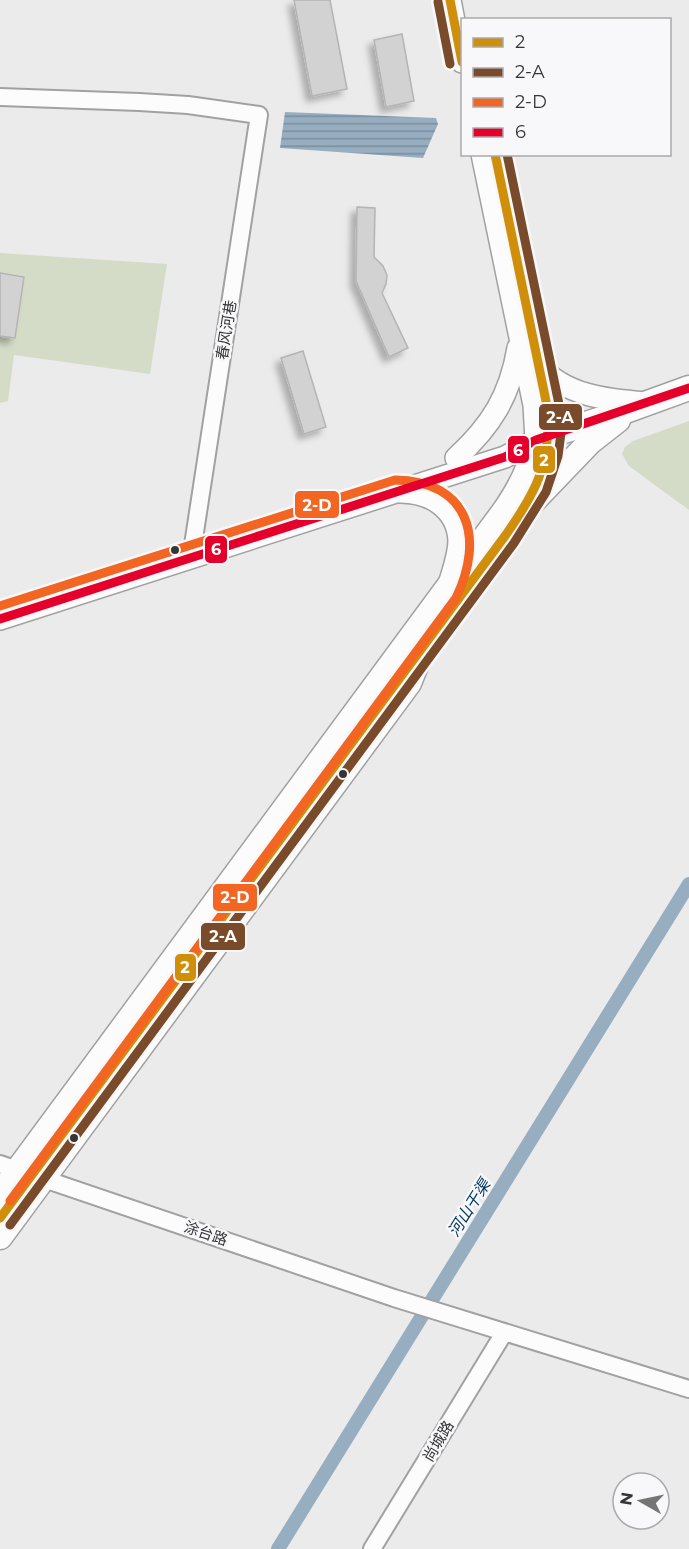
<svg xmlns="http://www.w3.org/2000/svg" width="689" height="1549" viewBox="0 0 689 1549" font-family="Montserrat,'Noto Sans SC',sans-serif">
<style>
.green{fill:#d4dcc8}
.water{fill:url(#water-rules)}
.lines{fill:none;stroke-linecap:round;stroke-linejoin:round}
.canal{stroke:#97adc0;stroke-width:14}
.building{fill:#d2d2d2;stroke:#b5b4b4;stroke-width:1.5;filter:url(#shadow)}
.minor-casing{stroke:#a1a1a2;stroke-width:20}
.major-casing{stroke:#a1a1a2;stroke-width:24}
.highway-casing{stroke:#a1a1a2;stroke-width:27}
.minor{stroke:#fcfcfc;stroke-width:16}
.major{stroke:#fcfcfc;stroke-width:21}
.highway{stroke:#fcfcfc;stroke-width:24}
.bus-1-casing{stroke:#f8f8fb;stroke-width:14}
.bus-2-casing{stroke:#f8f8fb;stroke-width:14}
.bus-3-casing{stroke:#f8f8fb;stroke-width:14}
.bus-4-casing{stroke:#f8f8fb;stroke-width:14}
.bus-1{stroke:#d08f0b;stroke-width:9}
.bus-2{stroke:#7a4b2a;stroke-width:9}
.bus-3{stroke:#f26522;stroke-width:9}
.bus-4{stroke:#e4002b;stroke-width:9}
.bus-dot{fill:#353536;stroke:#f8f8fb;stroke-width:2}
.labels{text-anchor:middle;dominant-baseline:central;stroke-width:5;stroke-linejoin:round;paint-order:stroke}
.street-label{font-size:15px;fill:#353536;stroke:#f8f8fb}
.water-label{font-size:16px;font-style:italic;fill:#00365c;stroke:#f8f8fb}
.line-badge{stroke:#f8f8fb;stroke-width:2}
.badge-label{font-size:16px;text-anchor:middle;font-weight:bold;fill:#fff}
</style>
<defs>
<pattern id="water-rules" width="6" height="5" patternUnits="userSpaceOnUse" patternTransform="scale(1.5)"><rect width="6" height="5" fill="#97adc0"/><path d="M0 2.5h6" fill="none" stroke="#7c8e9d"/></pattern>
<filter id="shadow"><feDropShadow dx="-5.5" dy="5.5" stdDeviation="3" flood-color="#0004"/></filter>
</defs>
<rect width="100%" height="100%" fill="#ebebec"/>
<g class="green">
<polygon points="0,253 167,264 150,374 14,355 8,401 0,403"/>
<polygon points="689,421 689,510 629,466 622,454 625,447 633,441"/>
</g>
<polygon class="water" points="285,112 436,118 438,124 423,158 280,148"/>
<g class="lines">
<polyline class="canal" points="278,1549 689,884"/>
</g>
<g class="building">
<polygon points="294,0 330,0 347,89 312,96"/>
<polygon points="402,34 414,101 386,107 374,40"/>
<polygon points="357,207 375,208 374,257 383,266 387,275 386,284 382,293 408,348 389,357 356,281"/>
<polygon points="0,273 24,277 15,338 0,336"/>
<polygon points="303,351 326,427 304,434 281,358"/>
</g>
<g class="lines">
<defs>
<g id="minor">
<polyline points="0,97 139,102 188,105 259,115 193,545"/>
<polyline points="0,1164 394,1298 689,1389"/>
<polyline points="372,1549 504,1333"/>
</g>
<g id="major">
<polyline points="450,0 462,62"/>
<polyline points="482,154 534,405 536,440"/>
<path d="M538,364C564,396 608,400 646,403"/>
<path d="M456,458C491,426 510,396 518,348"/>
<path d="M400,492C430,492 457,508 459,540C459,554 454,568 450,581"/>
<polyline points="0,619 505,457 536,440"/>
</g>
<g id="highway">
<polyline points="517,518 590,442 618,420"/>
<path d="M0,1194L505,510C520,488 531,467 536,440L620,413L689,388"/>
<polyline points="0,1218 25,1184"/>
<polyline points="0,1237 409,683 425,643"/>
</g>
</defs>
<use href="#minor" class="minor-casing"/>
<use href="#major" class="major-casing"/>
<use href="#highway" class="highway-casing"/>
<use href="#minor" class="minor"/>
<use href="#major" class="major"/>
<use href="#highway" class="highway"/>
<defs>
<g id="bus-1">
<polyline points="450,0 462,62"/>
<path d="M0,1218L505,536C536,492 550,466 548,411L495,154"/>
</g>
<g id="bus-2">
<polyline points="438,2 450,64"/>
<polyline points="10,1225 514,543 546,492 558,456 561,433 560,409 507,154"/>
</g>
<path id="bus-3" d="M0,606L395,480C469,481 485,538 456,598L10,1201"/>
<polyline id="bus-4" points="0,619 505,457 536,440 689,388"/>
</defs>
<use href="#bus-1" class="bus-1-casing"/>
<use href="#bus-2" class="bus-2-casing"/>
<use href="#bus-3" class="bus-3-casing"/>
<use href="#bus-4" class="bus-4-casing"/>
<use href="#bus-1" class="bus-1"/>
<use href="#bus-2" class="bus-2"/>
<use href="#bus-3" class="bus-3"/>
<use href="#bus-4" class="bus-4"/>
</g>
<g class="bus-dot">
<circle cx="175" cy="550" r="5"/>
<circle cx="343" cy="774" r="5"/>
<circle cx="74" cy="1138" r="5"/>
</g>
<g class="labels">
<g class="street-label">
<text transform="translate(226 330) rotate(-81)">春风河巷</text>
<text transform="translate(206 1233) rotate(19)">涂台路</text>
<text transform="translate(438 1441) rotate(-59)">尚城路</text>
</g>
<g class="water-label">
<text transform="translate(469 1208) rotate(-58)">河山干渠</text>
</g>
</g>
<g class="line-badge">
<rect x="538" y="403" width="45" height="28" rx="6" fill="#7a4b2a"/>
<rect x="507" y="435" width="23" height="29" rx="6" fill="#e4002b"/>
<rect x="532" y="445" width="24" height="29" rx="6" fill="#d08f0b"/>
<rect x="294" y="490" width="46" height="29" rx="6" fill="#f26522"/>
<rect x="204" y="535" width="24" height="29" rx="6" fill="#e4002b"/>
<rect x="212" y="883" width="46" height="29" rx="6" fill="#f26522"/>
<rect x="200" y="922" width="46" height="29" rx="6" fill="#7a4b2a"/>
<rect x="174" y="953" width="23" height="29" rx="6" fill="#d08f0b"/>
</g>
<g class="badge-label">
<text x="560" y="423">2-A</text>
<text x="518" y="456">6</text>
<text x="544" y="466">2</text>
<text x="317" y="511">2-D</text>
<text x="216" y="555">6</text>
<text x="235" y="903">2-D</text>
<text x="223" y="942">2-A</text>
<text x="185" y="973">2</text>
</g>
<rect x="461" y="18" width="210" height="138" fill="#f8f8fb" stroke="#aaaaac" stroke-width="1.5"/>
<rect x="473" y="38" width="30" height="9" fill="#d08f0b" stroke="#aaaaac" stroke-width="1.5"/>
<text x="515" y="48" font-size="18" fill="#353536">2</text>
<rect x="473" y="68" width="30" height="9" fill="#7a4b2a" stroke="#aaaaac" stroke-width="1.5"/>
<text x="515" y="78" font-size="18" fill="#353536">2-A</text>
<rect x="473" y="98" width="30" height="9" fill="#f26522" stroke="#aaaaac" stroke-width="1.5"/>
<text x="515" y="108" font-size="18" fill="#353536">2-D</text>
<rect x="473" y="128" width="30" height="9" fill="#e4002b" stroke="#aaaaac" stroke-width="1.5"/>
<text x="515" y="138" font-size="18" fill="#353536">6</text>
<g transform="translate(641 1501) rotate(279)"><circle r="28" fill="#f8f8fb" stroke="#aaaaac" stroke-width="1.5"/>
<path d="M0-4.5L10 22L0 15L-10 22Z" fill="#757576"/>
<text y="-9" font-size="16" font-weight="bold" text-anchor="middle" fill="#353536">N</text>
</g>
</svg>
